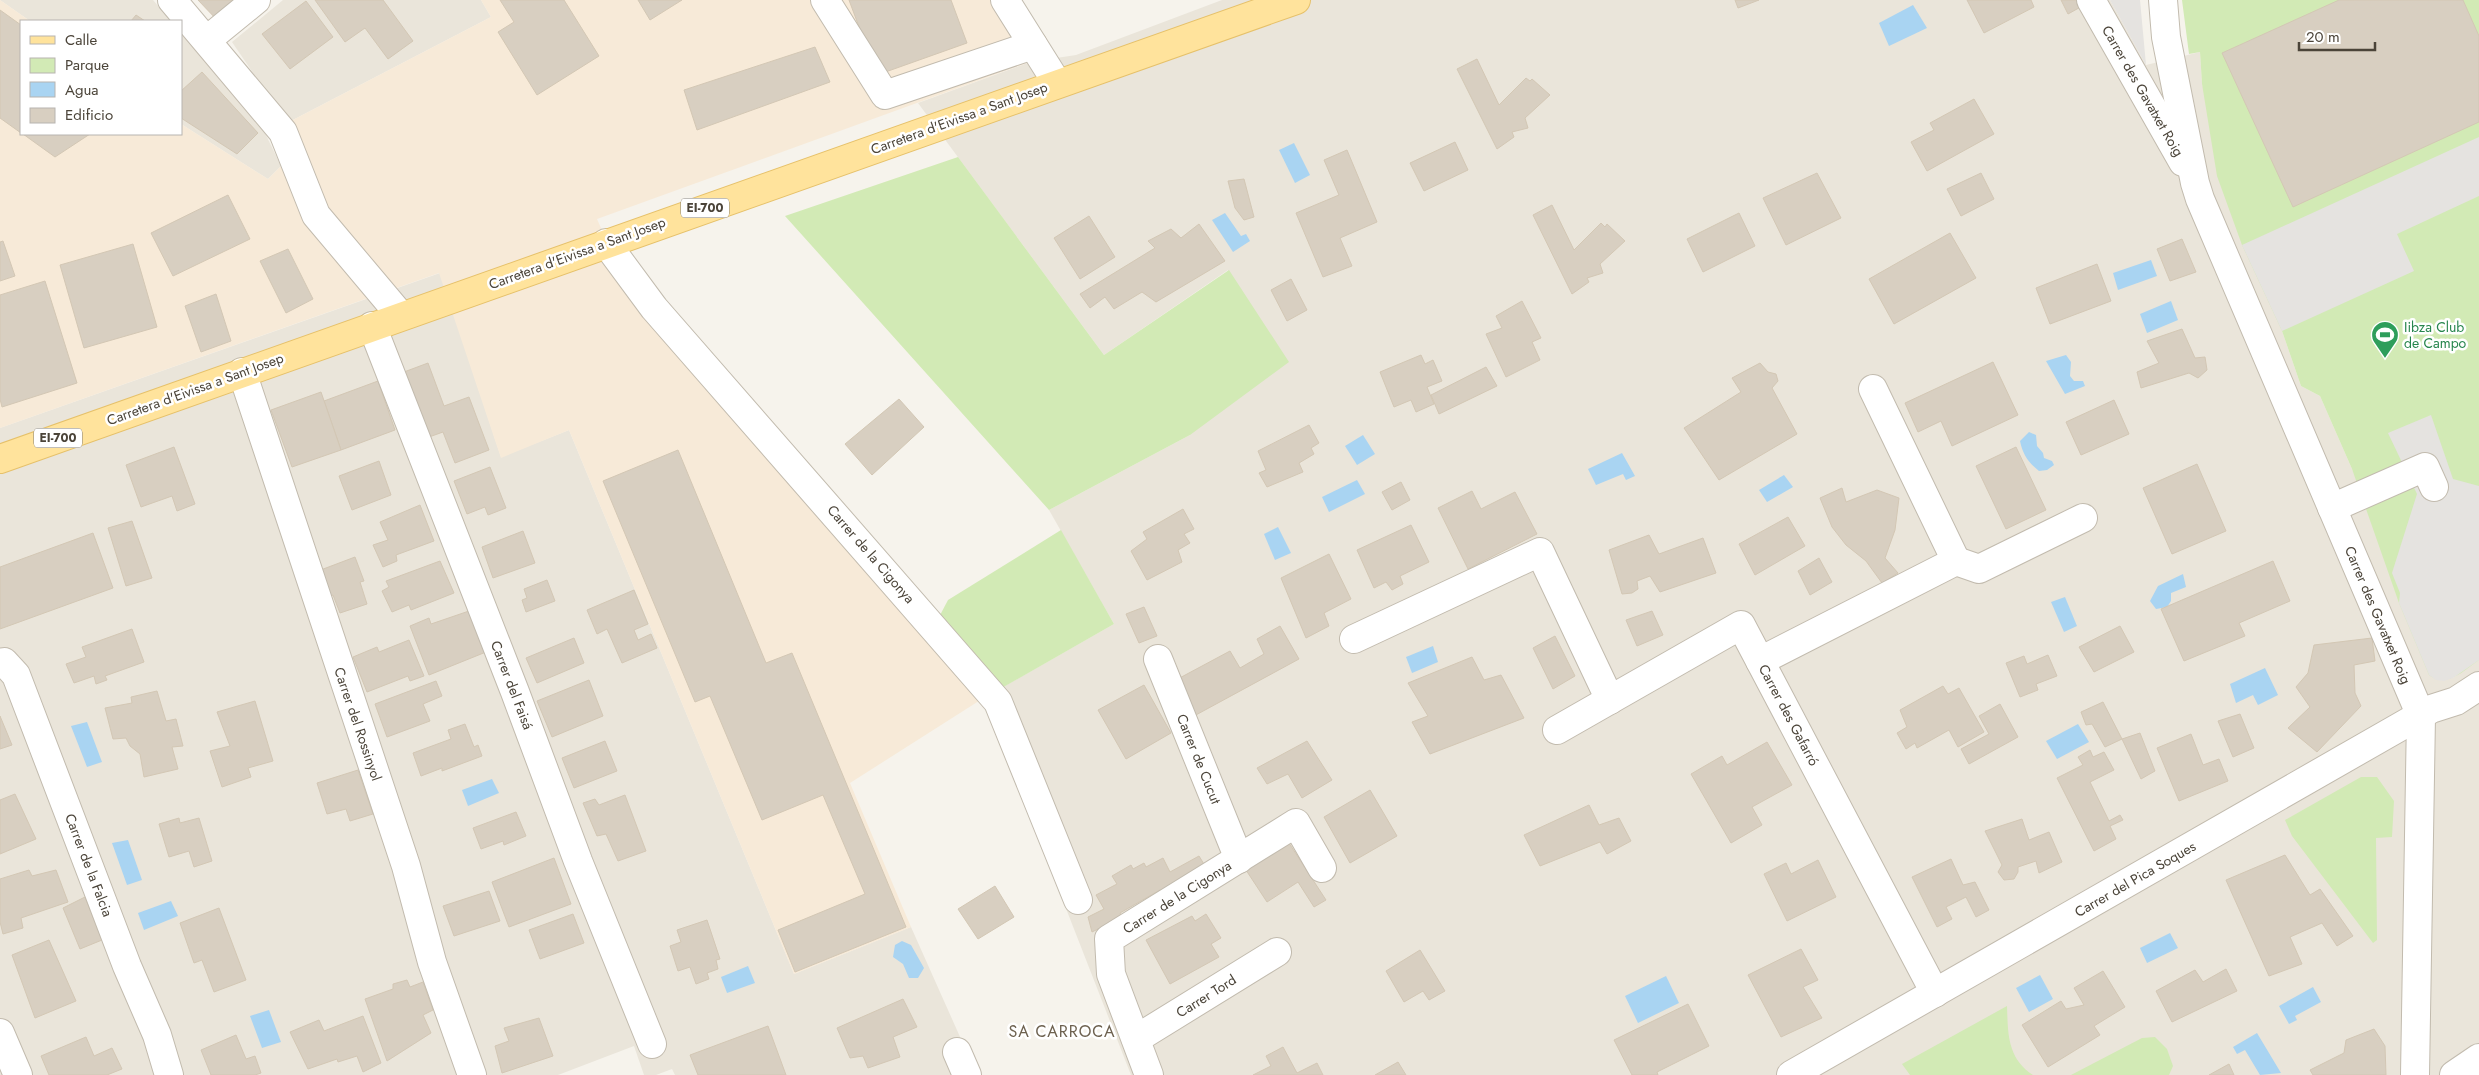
<svg xmlns="http://www.w3.org/2000/svg" width="2479" height="1075" viewBox="0 0 2479 1075" font-family="Jost,sans-serif">
<style>
.residential{fill:#eae5da}
.commercial{fill:#f7ead8}
.green{fill:#d2eab5}
.parking{fill:#e5e3e0}
.water{fill:#a9d4f2}
.building{fill:#d8cfc1;stroke:#d3c7b4}
.lines{fill:none;stroke-linecap:round;stroke-linejoin:round}
.minor-casing{stroke:#c2bbae;stroke-width:30}
.major-casing{stroke:#e6c16a;stroke-width:30}
.minor{stroke:#fff;stroke-width:28}
.major{stroke:#ffe39c;stroke-width:28}
.labels{text-anchor:middle;dominant-baseline:central;stroke-width:5;stroke-linejoin:round;paint-order:stroke}
.shield{fill:#fff;stroke:#817c74;stroke-width:1}
.shield-label{font-size:12px;font-weight:bold;fill:#4b4439}
.street-label{font-size:14px;fill:#4b4439;stroke:#fff}
.leisure-label{font-size:14px;fill:#27864d;stroke:#fff;text-anchor:start}
.quarter-label{font-size:16px;letter-spacing:1px;fill:#6e6250;stroke:#fff}
</style>
<rect width="100%" height="100%" fill="#f6f3ec"/>
<g class="residential">
<polygon points="0,0 153,0 171,21 30,21"/>
<polygon points="283,0 481,0 491,17 287,123 232,42"/>
<polygon points="1222,0 2110,0 2146,65 2200,52 2202,84 2282,331 2301,386 2320,396 2352,469 2453,678 2479,660 2479,1075 1131,1075 1015,778 982,699 1114,624 1049,510 1190,435 1228,270 1104,355 918,103 1030,62 1076,55"/>
<polygon points="181,33 265,133 281,166 268,179 181,124"/>
<polygon points="440,273 501,457 569,430 794,974 911,927 977,1075 675,1075 672,1069 656,1075 644,1075 634,1046 558,1075 0,1075 0,428"/>
</g>
<polygon class="commercial" points="0,0 30,21 21,21 21,134 181,134 181,124 268,179 281,166 287,123 491,17 481,0 991,0 1030,62 597,219 628,289 982,699 850,783 911,927 794,974 569,430 501,458 439,273 0,428"/>
<g class="green">
<path d="M2182,0H2479V660C2463,671 2448,688 2429,675L2399,603L2352,469L2320,396L2301,386L2282,331L2242,245L2217,176L2202,84L2200,52L2189,54Z"/>
<polygon points="958,157 1104,355 1229,270 1289,362 1190,435 1049,510 785,216"/>
<polygon points="1061,530 1114,624 1000,689 938,619 948,600"/>
<polygon points="2361,777 2377,777 2394,801 2392,837 2376,838 2377,940 2373,943 2292,836 2285,820"/>
<path d="M2007,1006C2008,1033 2007,1058 2033,1075H1910L1902,1064Z"/>
<polygon points="2155,1037 2167,1049 2173,1066 2169,1075 2071,1075 2142,1038"/>
</g>
<g class="parking">
<polygon points="2110,0 2140,0 2146,65"/>
<polygon points="2479,137 2479,196 2397,234 2414,271 2282,331 2242,245"/>
<polygon points="2431,415 2453,479 2479,486 2479,660 2453,678 2444,681 2436,680 2429,675 2399,603 2400,593 2392,573 2417,494 2388,433"/>
</g>
<g class="water">
<polygon points="1913,5 1927,28 1889,46 1879,23"/>
<polygon points="1294,143 1310,175 1295,183 1279,150"/>
<polygon points="1225,213 1241,236 1246,234 1250,241 1233,252 1212,220"/>
<polygon points="2151,260 2157,276 2118,290 2113,273"/>
<polygon points="2171,301 2178,320 2147,333 2140,314"/>
<polygon points="2066,355 2071,362 2070,376 2074,381 2083,381 2085,386 2065,394 2046,361"/>
<path d="M2029,432L2036,435L2037,446L2043,453L2044,458L2052,461L2054,465L2047,470L2039,471C2028,462 2023,455 2020,441Z"/>
<polygon points="1363,435 1375,454 1357,465 1345,446"/>
<polygon points="1622,453 1635,476 1626,480 1623,474 1596,485 1588,469"/>
<polygon points="1784,475 1793,487 1767,502 1759,490"/>
<polygon points="1357,480 1365,494 1329,512 1322,497"/>
<polygon points="1278,527 1291,553 1275,560 1264,534"/>
<polygon points="2183,574 2186,587 2171,593 2171,601 2167,607 2156,609 2150,601 2158,586"/>
<polygon points="2065,597 2077,626 2064,632 2051,602"/>
<polygon points="1433,646 1438,662 1412,673 1406,657"/>
<polygon points="2265,668 2278,695 2258,705 2253,695 2236,703 2230,684"/>
<polygon points="87,722 102,762 87,767 71,726"/>
<polygon points="2078,724 2089,742 2057,759 2046,741"/>
<polygon points="492,779 499,793 468,806 462,790"/>
<polygon points="128,840 142,880 127,885 112,843"/>
<polygon points="171,901 178,916 144,930 138,913"/>
<polygon points="2170,933 2178,948 2147,963 2140,948"/>
<polygon points="902,941 911,945 924,968 918,978 909,978 903,964 893,957 895,945"/>
<polygon points="748,966 755,983 727,993 721,977"/>
<polygon points="2040,975 2053,999 2029,1012 2016,988"/>
<polygon points="1666,976 1679,1003 1638,1023 1625,996"/>
<polygon points="2313,987 2321,1002 2295,1016 2297,1020 2289,1024 2279,1006"/>
<polygon points="269,1010 281,1042 262,1048 250,1016"/>
<polygon points="2257,1033 2281,1073 2260,1075 2245,1050 2237,1054 2233,1047"/>
</g>
<g class="building">
<polygon points="198,0 242,0 219,22"/>
<polygon points="315,0 383,0 413,41 388,59 365,28 345,42"/>
<polygon points="500,0 564,0 599,56 537,95 498,32 514,22"/>
<polygon points="638,0 682,0 650,20"/>
<polygon points="849,0 951,0 967,43 877,75"/>
<polygon points="1735,0 1759,0 1738,8"/>
<polygon points="1967,0 2031,0 2034,7 1984,33"/>
<polygon points="2061,0 2084,0 2086,4 2068,14"/>
<polygon points="2339,0 2463,0 2479,36 2479,122 2293,207 2222,53"/>
<polygon points="306,1 333,37 290,69 262,34"/>
<polygon points="0,10 21,25 21,133 0,118"/>
<polygon points="136,15 145,21 131,21"/>
<polygon points="815,47 830,82 697,130 684,90"/>
<polygon points="1477,59 1499,105 1526,78 1530,81 1532,79 1550,95 1525,118 1528,128 1512,132 1514,137 1497,149 1457,69"/>
<polygon points="202,72 258,133 237,154 181,118 181,91"/>
<polygon points="1974,99 1994,134 1927,171 1911,142 1934,130 1930,123"/>
<polygon points="23,134 90,134 55,157"/>
<polygon points="1455,142 1468,170 1424,191 1410,163"/>
<polygon points="1347,150 1377,222 1340,238 1352,266 1323,277 1296,213 1339,195 1324,160"/>
<polygon points="1817,173 1841,218 1786,245 1763,198"/>
<polygon points="1981,173 1994,199 1961,216 1947,189"/>
<polygon points="1244,179 1254,217 1244,220 1235,208 1228,181"/>
<polygon points="228,195 250,239 173,276 151,233"/>
<polygon points="1552,205 1574,250 1601,223 1605,227 1607,224 1625,241 1600,264 1603,273 1587,278 1589,282 1572,294 1533,215"/>
<polygon points="1739,213 1755,246 1703,272 1687,239"/>
<polygon points="1089,216 1115,257 1080,279 1054,238"/>
<polygon points="1199,224 1225,261 1156,302 1142,292 1114,309 1105,297 1090,308 1080,294 1155,248 1148,241 1171,229 1181,238"/>
<polygon points="1950,233 1976,278 1894,324 1869,279"/>
<polygon points="2182,239 2196,272 2170,281 2157,249"/>
<polygon points="3,241 15,276 0,281 0,242"/>
<polygon points="133,244 157,327 84,348 60,265"/>
<polygon points="288,249 313,299 286,313 260,261"/>
<polygon points="2097,264 2111,301 2050,324 2036,288"/>
<polygon points="1291,279 1307,310 1287,321 1271,290"/>
<polygon points="45,281 77,383 2,407 0,399 0,295"/>
<polygon points="216,294 231,341 201,352 185,306"/>
<polygon points="1522,301 1541,338 1532,342 1540,360 1506,377 1486,334 1502,328 1496,316"/>
<polygon points="2182,329 2195,358 2205,357 2207,370 2198,378 2189,373 2141,388 2137,372 2159,363 2147,341"/>
<polygon points="1421,355 1425,364 1433,360 1442,381 1427,387 1434,404 1416,412 1411,400 1394,407 1380,372"/>
<polygon points="1993,362 2018,415 1952,446 1941,421 1918,432 1905,403"/>
<polygon points="428,363 444,406 469,397 489,450 455,463 443,432 429,437 404,372"/>
<polygon points="1760,363 1768,372 1776,374 1778,381 1772,388 1797,434 1719,480 1684,428 1741,392 1732,378"/>
<polygon points="1486,367 1497,386 1439,414 1431,395"/>
<polygon points="378,381 395,430 341,450 324,401"/>
<polygon points="321,392 341,450 292,467 271,410"/>
<polygon points="899,399 924,427 872,475 845,444"/>
<polygon points="2114,400 2129,434 2081,455 2066,422"/>
<polygon points="1309,425 1319,443 1311,448 1314,454 1299,463 1303,472 1267,487 1259,473 1266,470 1258,451"/>
<polygon points="174,447 195,504 177,511 172,496 141,507 126,465"/>
<polygon points="2016,447 2046,510 2006,529 1976,466"/>
<polygon points="678,450 766,663 792,653 906,927 795,972 778,930 865,894 823,795 762,820 710,696 695,702 603,481"/>
<polygon points="379,461 391,495 352,510 339,476"/>
<polygon points="2197,464 2226,531 2172,554 2143,488"/>
<polygon points="490,467 506,508 488,515 485,507 467,514 454,481"/>
<polygon points="1401,482 1410,500 1392,510 1382,492"/>
<polygon points="1842,488 1846,502 1877,490 1899,498 1895,530 1885,558 1898,573 1882,583 1866,561 1846,545 1832,527 1820,498"/>
<polygon points="1472,491 1481,509 1515,492 1537,534 1468,569 1438,508"/>
<polygon points="420,505 434,541 396,555 397,561 383,567 373,545 388,540 380,522"/>
<polygon points="1183,509 1194,529 1184,534 1190,543 1178,550 1182,562 1147,580 1131,551 1147,539 1143,532"/>
<polygon points="1788,517 1805,546 1755,575 1739,544"/>
<polygon points="132,521 152,578 126,586 108,528"/>
<polygon points="1411,525 1429,562 1400,576 1403,584 1392,590 1386,582 1374,588 1357,550"/>
<polygon points="523,531 535,563 493,578 482,547"/>
<polygon points="93,533 113,588 0,629 0,567"/>
<polygon points="1649,535 1659,554 1703,538 1716,573 1660,592 1650,576 1637,581 1638,589 1632,593 1622,594 1609,550"/>
<polygon points="1329,554 1351,599 1324,613 1329,626 1306,638 1281,578"/>
<polygon points="355,557 364,581 360,582 367,604 340,613 333,595 327,597 318,571"/>
<polygon points="1819,558 1832,582 1810,595 1798,571"/>
<polygon points="440,561 454,593 411,610 409,605 392,612 382,591 389,587 386,581"/>
<polygon points="2273,561 2290,601 2239,623 2245,636 2184,661 2161,609"/>
<polygon points="547,580 555,601 526,612 522,600 527,598 524,589"/>
<polygon points="634,590 648,624 634,630 638,640 651,634 657,648 622,663 607,629 597,634 587,610"/>
<polygon points="1144,607 1157,636 1139,643 1126,614"/>
<polygon points="469,611 486,652 429,675 410,626 429,618 431,624"/>
<polygon points="1652,611 1663,635 1637,646 1626,620"/>
<polygon points="1280,626 1299,659 1194,716 1174,681 1230,651 1240,668 1264,654 1257,639"/>
<polygon points="2120,626 2134,652 2094,672 2079,647"/>
<polygon points="132,629 144,662 105,676 107,680 96,684 94,676 74,683 66,664 86,657 82,647"/>
<polygon points="1555,636 1575,676 1553,689 1533,648"/>
<polygon points="574,638 584,663 537,683 526,658"/>
<polygon points="2372,638 2375,661 2354,665 2355,693 2361,706 2317,752 2288,728 2310,707 2296,687 2308,673 2314,645"/>
<polygon points="409,640 424,676 410,681 408,676 367,692 353,657 377,647 379,652"/>
<polygon points="2048,655 2057,676 2036,684 2038,690 2020,697 2006,663 2024,656 2027,664"/>
<polygon points="1472,657 1484,680 1501,675 1524,718 1430,754 1412,722 1428,716 1408,683"/>
<polygon points="589,680 603,716 552,737 537,701"/>
<polygon points="436,681 442,696 423,704 430,721 387,737 375,704"/>
<polygon points="1144,685 1171,733 1126,759 1098,710"/>
<polygon points="1943,686 1948,694 1959,688 1984,732 1958,747 1949,730 1917,748 1915,743 1906,749 1897,733 1907,727 1900,710"/>
<polygon points="157,691 166,721 176,719 183,746 172,747 178,769 144,777 140,754 130,746 126,738 113,739 105,708 132,703 131,697"/>
<polygon points="255,701 273,761 248,768 251,777 222,787 210,751 230,746 217,712"/>
<polygon points="2103,702 2122,739 2105,747 2092,724 2086,725 2081,712"/>
<polygon points="2000,704 2018,737 1969,764 1961,749 1989,734 1979,716"/>
<polygon points="2240,714 2254,748 2233,757 2218,721"/>
<polygon points="0,716 12,745 0,749"/>
<polygon points="465,724 474,747 478,745 482,756 442,771 442,768 421,776 413,753 451,739 448,730"/>
<polygon points="2140,733 2155,771 2141,779 2122,739"/>
<polygon points="2191,734 2203,765 2219,759 2228,781 2179,801 2157,748"/>
<polygon points="605,741 617,771 574,788 562,758"/>
<polygon points="1307,741 1332,780 1302,798 1288,774 1267,784 1257,768"/>
<polygon points="1767,742 1792,785 1752,807 1762,825 1731,843 1691,774 1722,756 1727,765"/>
<polygon points="2090,750 2093,757 2104,752 2114,770 2090,782 2109,821 2120,815 2123,820 2110,826 2116,839 2094,851 2057,778 2083,765 2078,757"/>
<polygon points="358,770 373,814 350,821 346,809 327,814 317,783"/>
<polygon points="1370,790 1397,836 1350,863 1324,817"/>
<polygon points="15,794 36,839 0,854 0,800"/>
<polygon points="625,795 646,851 618,861 606,834 597,836 583,803 595,799 599,805"/>
<polygon points="1589,805 1599,825 1619,818 1631,841 1607,854 1600,842 1540,866 1524,835"/>
<polygon points="516,812 526,836 504,845 503,841 481,849 473,828"/>
<polygon points="179,818 180,823 199,818 212,861 194,867 189,851 169,857 159,824"/>
<polygon points="2022,819 2029,840 2049,832 2062,862 2039,873 2036,861 2018,867 2018,872 2014,879 2004,880 1998,872 2002,865 1985,831"/>
<polygon points="1287,840 1326,900 1314,907 1298,882 1267,902 1244,867"/>
<polygon points="2285,855 2310,895 2320,889 2353,936 2337,946 2322,923 2290,937 2302,964 2269,976 2226,880"/>
<polygon points="1199,856 1207,869 1163,894 1160,890 1120,913 1122,917 1092,932 1088,917 1104,909 1096,895 1117,884 1112,876 1131,865 1133,869 1144,863 1146,867 1163,858 1170,872"/>
<polygon points="554,858 571,904 509,927 492,882"/>
<polygon points="1951,859 1963,885 1975,882 1989,910 1976,917 1966,897 1946,907 1952,919 1937,927 1912,877"/>
<polygon points="1818,860 1836,897 1787,921 1764,874 1786,863 1791,874"/>
<polygon points="29,870 32,876 56,870 68,902 21,918 23,928 3,934 0,922 0,879"/>
<polygon points="995,886 1014,917 978,939 958,909"/>
<polygon points="489,891 500,921 454,936 443,906"/>
<polygon points="85,897 102,940 80,949 63,908"/>
<polygon points="219,908 246,980 214,992 202,960 194,963 180,923"/>
<polygon points="573,914 584,943 540,959 529,930"/>
<polygon points="1206,914 1221,938 1211,944 1219,957 1170,984 1146,940 1192,916 1195,921"/>
<polygon points="707,920 720,959 716,960 718,969 707,973 709,979 696,984 690,967 678,971 670,946 681,942 677,930"/>
<polygon points="49,940 76,1001 35,1018 12,955"/>
<polygon points="1801,949 1818,980 1803,987 1822,1018 1781,1037 1748,975"/>
<polygon points="1420,950 1445,991 1429,1000 1423,991 1404,1002 1386,971"/>
<polygon points="2226,969 2237,991 2172,1022 2156,991 2195,970 2203,982"/>
<polygon points="2103,971 2125,1007 2094,1026 2100,1035 2048,1067 2022,1025 2061,1001 2066,1009 2084,1005 2074,988"/>
<polygon points="407,980 410,987 423,982 433,1010 423,1015 431,1033 387,1061 365,999 393,989 393,984"/>
<polygon points="903,999 917,1027 893,1037 900,1057 868,1068 863,1056 850,1058 837,1028"/>
<polygon points="1688,1004 1709,1046 1657,1072 1658,1075 1632,1075 1614,1040"/>
<polygon points="363,1016 381,1063 363,1072 357,1056 338,1062 337,1059 308,1069 290,1032 319,1020 324,1031"/>
<polygon points="539,1018 553,1056 502,1073 495,1046 509,1041 504,1028"/>
<polygon points="768,1026 786,1075 698,1075 690,1055"/>
<polygon points="2374,1029 2385,1046 2386,1075 2313,1075 2310,1070 2344,1053 2346,1040"/>
<polygon points="236,1035 246,1059 255,1056 261,1073 255,1075 211,1075 201,1050"/>
<polygon points="86,1037 94,1056 112,1048 122,1069 107,1075 49,1075 41,1056"/>
<polygon points="1283,1047 1297,1073 1317,1063 1323,1075 1253,1075 1271,1066 1266,1056"/>
<polygon points="1398,1062 1406,1075 1375,1075"/>
<polygon points="2229,1064 2234,1075 2209,1075"/>
</g>
<g class="lines">
<defs>
<g id="minor">
<polyline points="172,0 283,132 316,215 401,316"/>
<polyline points="825,0 885,95 1033,45"/>
<polyline points="1005,0 1057,83"/>
<polyline points="2091,0 2183,162"/>
<polyline points="2163,0 2166,37 2195,183 2200,199 2421,716 2415,1075"/>
<polyline points="207,40 256,0"/>
<polyline points="606,243 654,308 998,702 1078,900"/>
<polyline points="372,326 515,692 578,861 652,1044"/>
<polyline points="242,372 406,866 432,962 472,1075"/>
<polyline points="2332,508 2425,467 2434,487"/>
<polyline points="1956,561 1979,569 2083,518"/>
<polyline points="1354,639 1540,552 1610,700"/>
<polyline points="1158,659 1239,859"/>
<polyline points="1760,661 1956,561 1873,389"/>
<polyline points="0,663 4,662 16,675 127,966 157,1035 169,1075"/>
<polyline points="1557,730 1741,625 1935,993"/>
<polyline points="0,1033 18,1075"/>
<polyline points="1136,1039 1277,952"/>
<polyline points="957,1052 967,1075"/>
<polyline points="1149,1075 1111,974 1109,939 1296,823 1322,868"/>
<polyline points="1791,1075 2431,709 2456,701 2479,686"/>
<polyline points="2454,1075 2479,1058"/>
</g>
<polyline id="major" points="0,459 1296,0"/>
</defs>
<use href="#minor" class="minor-casing"/>
<use href="#major" class="major-casing"/>
<use href="#minor" class="minor"/>
<use href="#major" class="major"/>
</g>
<defs>
<symbol id="stadium-pin" viewBox="-11 -11 22 30"><path d="M0 17L-7.5 6A9.5 9.5 0 1 1 7.5 6Z" fill="#2e9e5b" stroke="#fff"/><path d="M0-5a6.5 5 0 1 0 0 10a6.5 5 0 1 0 0-10ZM-3.5-1.8h7v3.6h-7Z" fill="#fff"/></symbol>
</defs>
<g fill-rule="evenodd">
<use href="#stadium-pin" x="2369" y="319" width="32" height="43"/>
</g>
<g class="labels">
<g class="shield">
<rect x="681" y="198.5" width="48" height="19" rx="4"/>
<rect x="34" y="428.5" width="48" height="19" rx="4"/>
</g>
<g class="shield-label">
<text x="705" y="208">EI-700</text>
<text x="58" y="438">EI-700</text>
</g>
<g class="street-label">
<text transform="translate(2143 91) rotate(60)">Carrer des Gavatxet Roig</text>
<text transform="translate(959 118) rotate(-20)">Carretera d'Eivissa a Sant Josep</text>
<text transform="translate(577 253) rotate(-20)">Carretera d'Eivissa a Sant Josep</text>
<text transform="translate(195 389) rotate(-20)">Carretera d'Eivissa a Sant Josep</text>
<text transform="translate(871 554) rotate(49)">Carrer de la Cigonya</text>
<text transform="translate(2378 615) rotate(67)">Carrer des Gavatxet Roig</text>
<text transform="translate(512 685) rotate(69)">Carrer del Faisá</text>
<text transform="translate(1789 715) rotate(62)">Carrer des Gafarró</text>
<text transform="translate(358 724) rotate(71)">Carrer del Rossinyol</text>
<text transform="translate(1199 759) rotate(68)">Carrer de Cucut</text>
<text transform="translate(89 865) rotate(69)">Carrer de la Falcia</text>
<text transform="translate(2135 879) rotate(-30)">Carrer del Pica Soques</text>
<text transform="translate(1177 897) rotate(-32)">Carrer de la Cigonya</text>
<text transform="translate(1206 996) rotate(-32)">Carrer Tord</text>
</g>
<g class="leisure-label">
<text x="2404" y="327">Iibza Club<tspan x="2404" dy="16">de Campo</tspan></text>
</g>
<g class="quarter-label">
<text x="1062" y="1031">SA CARROCA</text>
</g>
</g>
<rect x="20" y="20" width="162" height="115" fill="#ffffff" stroke="#b7b4b0"/>
<rect x="30" y="36" width="25" height="8" fill="#ffe39c" stroke="#b7b4b0"/>
<text x="65" y="45" font-size="15" fill="#4b4439">Calle</text>
<rect x="30" y="58" width="25" height="15" fill="#d2eab5" stroke="#b7b4b0"/>
<text x="65" y="70" font-size="15" fill="#4b4439">Parque</text>
<rect x="30" y="82" width="25" height="15" fill="#a9d4f2" stroke="#b7b4b0"/>
<text x="65" y="95" font-size="15" fill="#4b4439">Agua</text>
<rect x="30" y="108" width="25" height="15" fill="#d8cfc1" stroke="#b7b4b0"/>
<text x="65" y="120" font-size="15" fill="#4b4439">Edificio</text>
<path d="M2299 42v8h76v-8" fill="none" stroke="#4b4439" stroke-width="2.5"/>
<text x="2306" y="42" font-size="15" fill="#4b4439" stroke="#ffffff" stroke-width="4" paint-order="stroke">20 m</text>
</svg>
